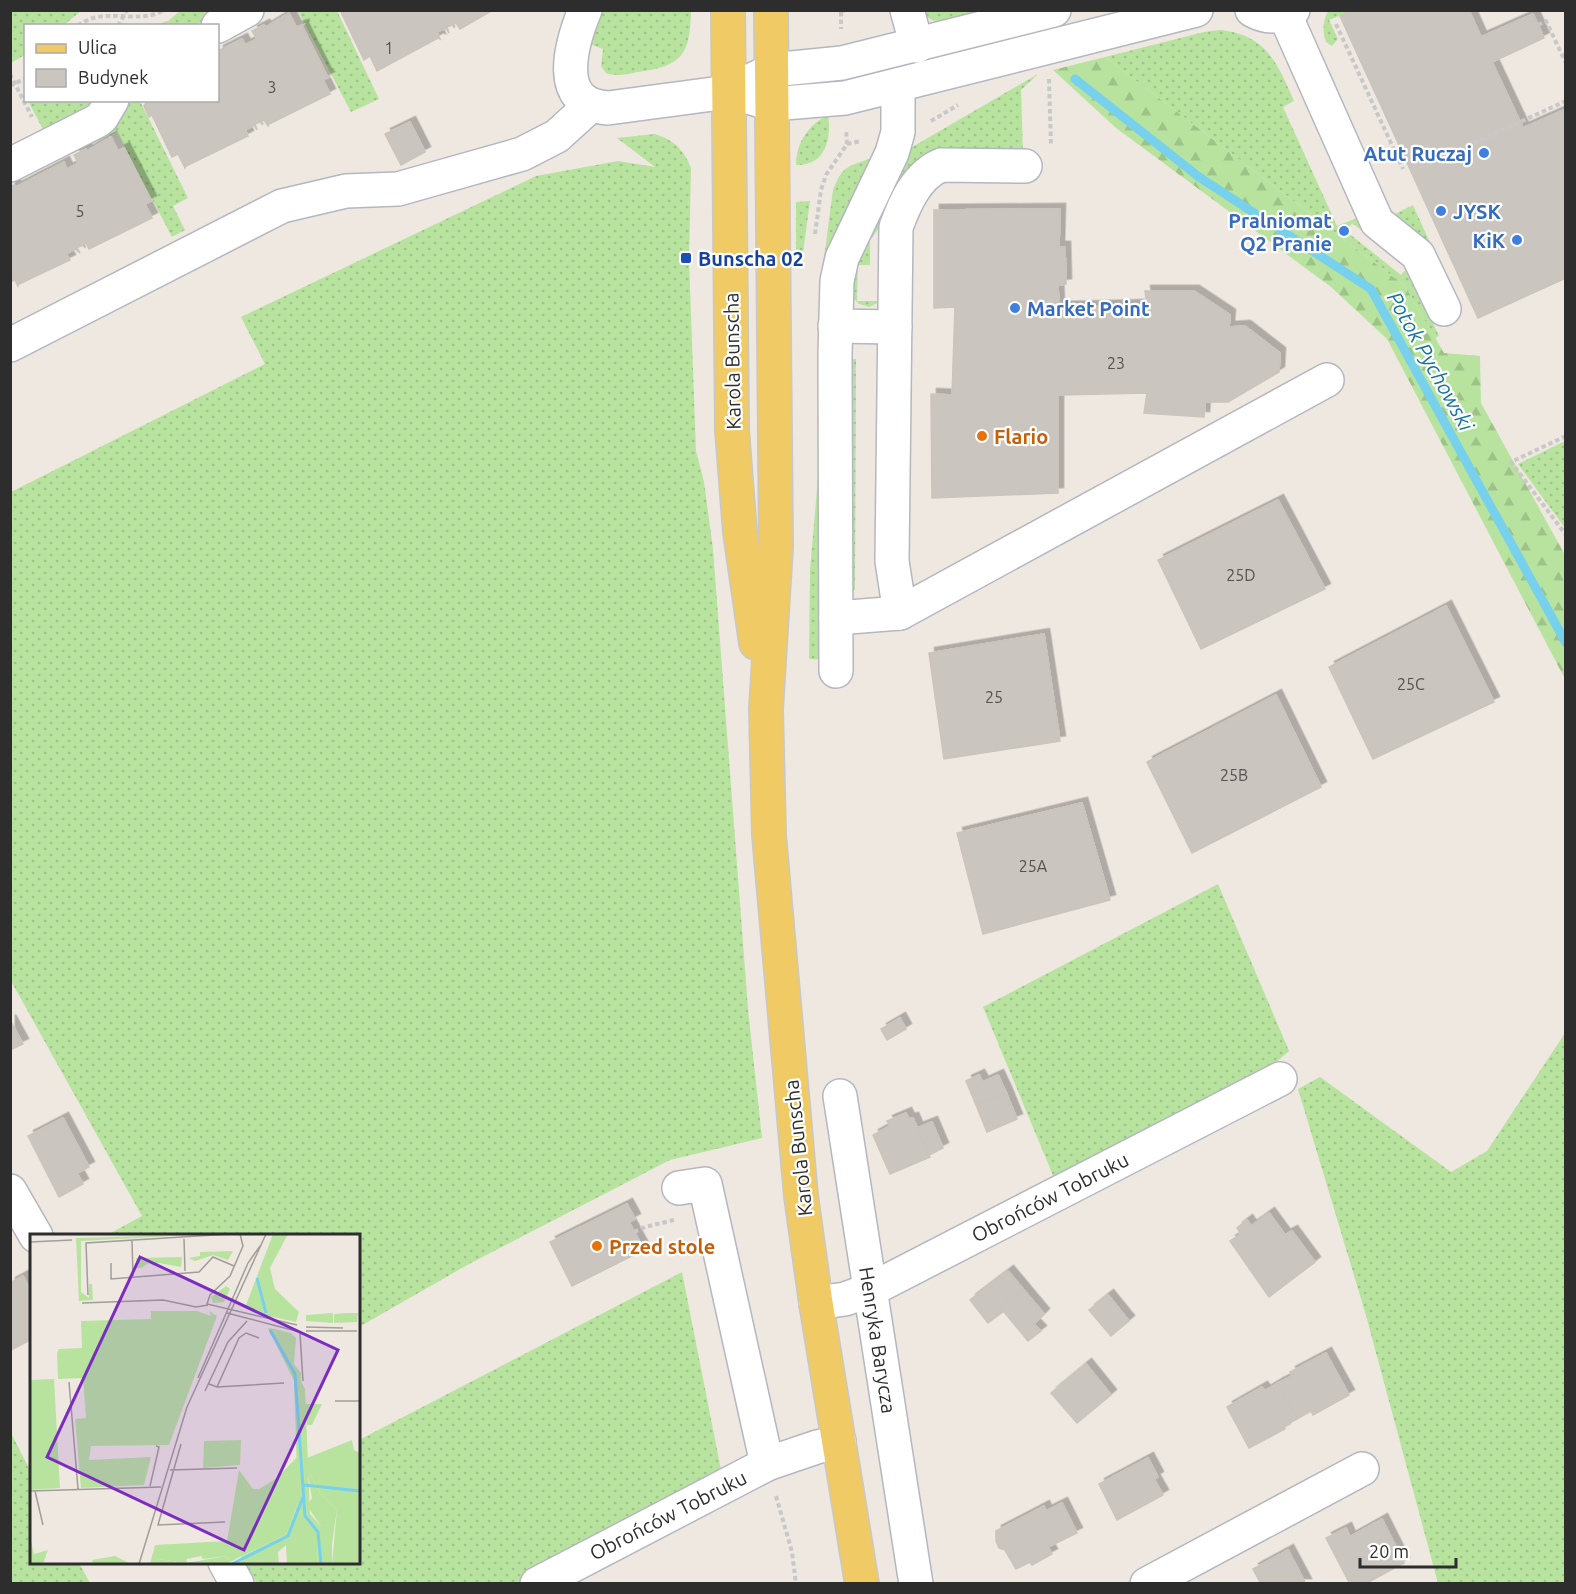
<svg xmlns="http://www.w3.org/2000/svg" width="1576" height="1594" viewBox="0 0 1576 1594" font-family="Ubuntu,sans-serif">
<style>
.grass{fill:url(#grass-dots)}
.forest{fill:url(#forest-firs)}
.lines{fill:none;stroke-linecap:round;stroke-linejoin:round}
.stream{stroke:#77d1ed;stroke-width:9}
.building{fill:#cac6bf;stroke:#cac4ba;stroke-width:1.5;filter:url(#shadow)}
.minor-casing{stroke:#b4b7c0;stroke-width:36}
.major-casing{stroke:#c8c8c8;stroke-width:36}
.path{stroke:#c8c8c8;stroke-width:4;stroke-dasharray:4.5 3;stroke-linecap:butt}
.minor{stroke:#fff;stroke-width:33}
.major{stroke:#efca65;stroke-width:33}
.shop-dot{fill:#3f7fe0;stroke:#fff;stroke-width:2}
.transit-dot{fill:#1a4fb4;stroke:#fff;stroke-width:2}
.food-dot{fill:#e8710a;stroke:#fff;stroke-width:2}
.labels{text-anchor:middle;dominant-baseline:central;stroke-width:4.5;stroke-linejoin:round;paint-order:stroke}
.number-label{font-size:16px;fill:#545352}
.shop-label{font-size:20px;font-weight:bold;fill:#366cbe;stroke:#fff;text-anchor:end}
.transit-label{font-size:20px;font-weight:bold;fill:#164399;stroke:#fff;text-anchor:start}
.street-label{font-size:20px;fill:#2d2d2d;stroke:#fff}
.food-label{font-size:20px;font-weight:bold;fill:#c56008;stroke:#fff;text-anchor:start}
.water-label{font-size:21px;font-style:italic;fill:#10729f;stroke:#fff}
.inset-river{fill:none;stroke:#77d1ed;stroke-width:3}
.inset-road{fill:none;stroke:#a19d99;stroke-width:1.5}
.view{fill:#7b2cbf;fill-opacity:0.15;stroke:#7b2cbf;stroke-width:3}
.inset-edge{fill:none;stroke:#2d2d2d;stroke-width:3}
</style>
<defs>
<pattern id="grass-dots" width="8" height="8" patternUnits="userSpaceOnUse" patternTransform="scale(1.5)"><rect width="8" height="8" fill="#b8e39f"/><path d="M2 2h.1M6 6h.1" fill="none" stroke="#9ec389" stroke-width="1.8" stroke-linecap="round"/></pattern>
<pattern id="forest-firs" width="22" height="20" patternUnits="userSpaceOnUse" patternTransform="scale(1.5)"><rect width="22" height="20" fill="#b8e39f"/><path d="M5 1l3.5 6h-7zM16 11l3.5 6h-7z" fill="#9ec389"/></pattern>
<filter id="shadow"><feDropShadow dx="5.5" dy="-5.5" stdDeviation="0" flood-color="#0004"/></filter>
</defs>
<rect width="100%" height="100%" fill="#eee8e1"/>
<g class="grass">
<polygon points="11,10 81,10 81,11 64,25 26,26 25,62 23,56 11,63"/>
<path d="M979,10L987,12C967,16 935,32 921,11Z"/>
<polygon points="180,11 224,11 195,25 151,26 168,21"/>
<polygon points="298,11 337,11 379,99 351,112"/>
<path d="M603,11H691C690,54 683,66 638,72C628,74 616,77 606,73L601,66L603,49L590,44Z"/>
<path d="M1328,11H1351L1329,20L1338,39L1332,46L1326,42C1322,31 1323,21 1328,11Z"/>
<path d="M1220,30C1267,35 1277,63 1294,101L1283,107L1337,226L1359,217L1366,234L1352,223L1347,232L1401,275L1407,268L1439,336L1435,338L1405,286L1105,57L1204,32Z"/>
<polygon points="1038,74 1021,90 1023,154 938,153 870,240 870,265 858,265 857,301 882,301 869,307 859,304 853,298 852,269 907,150"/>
<polygon points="28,101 99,101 46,135"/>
<polygon points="124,101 140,101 188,198 173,206 185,230 172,237 117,132 73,153 70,147"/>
<path d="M828,115C832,139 825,166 796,165C796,143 808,125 828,115Z"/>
<path d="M655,134C674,140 684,150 691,168L689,261L696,451L704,482L713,549L748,1009L762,1138L670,1160L469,1264L359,1327L358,1236L107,1235L142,1216L11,981V492L265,364L241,317L536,176L618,161L655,167L617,138Z"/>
<path d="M876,156L822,273L833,190C844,161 852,167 876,156Z"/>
<polygon points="810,201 802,260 796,261 796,202"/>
<polygon points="1413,205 1437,258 1391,216"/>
<polygon points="847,359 856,359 855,590 848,590"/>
<polygon points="822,431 823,660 809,659 810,570"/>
<polygon points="1565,441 1565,528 1518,464"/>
<polygon points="1218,884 1289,1051 1252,1083 1057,1185 983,1007"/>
<polygon points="1565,1033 1565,1583 1438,1583 1365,1312 1298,1089 1320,1077 1451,1172 1487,1151"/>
<polygon points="682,1272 723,1480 521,1583 257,1583 245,1563 358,1562 359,1440"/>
<polygon points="11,1433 31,1472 32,1562 79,1563 90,1583 11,1583"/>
</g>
<polygon class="forest" points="1105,57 1405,286 1444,353 1480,356 1481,403 1565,555 1565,679 1387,339 1331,287 1116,128 1053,70"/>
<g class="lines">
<polyline class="stream" points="1075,79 1199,177 1371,289 1566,643"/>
</g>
<g class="building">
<polygon points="340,10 493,10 460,29 456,23 447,27 449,33 446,28 437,32 440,39 438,38 377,71 370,56 364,60"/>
<polygon points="1351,10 1469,10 1481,37 1533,14 1544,38 1492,62 1523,128 1566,109 1566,278 1478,318 1340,16"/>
<polygon points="289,13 296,27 303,25 302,26 327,76 329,77 323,80 330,94 269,124 268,126 264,120 255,124 257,130 254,125 245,130 248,136 186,166 185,168 178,154 172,157 152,115 149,117 144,106 145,104 151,100 218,100 218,51 242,39 245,45 257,39 252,31 264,25 266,27"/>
<polygon points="410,122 425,152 401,165 385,134"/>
<polygon points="111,137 118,151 124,148 151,201 145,204 152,218 89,249 86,243 77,248 80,253 75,249 66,254 70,260 19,284 18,286 15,280 10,282 10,187 14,185 16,187 64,162 67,169 73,166 78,163 74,155 86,149 87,151"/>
<polygon points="1060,209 1059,247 1065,247 1066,284 1058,285 1059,307 1147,305 1145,291 1194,291 1230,315 1229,327 1245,326 1280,353 1279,372 1228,402 1205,402 1204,417 1144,413 1147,393 1058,395 1058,493 932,498 931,394 952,395 955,307 934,308 934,210"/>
<polygon points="1278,500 1325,589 1201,649 1158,560"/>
<polygon points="1446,606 1494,702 1373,759 1329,667"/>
<polygon points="1044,634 1060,741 944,759 929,653"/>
<polygon points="1276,695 1321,787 1192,853 1147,762"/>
<polygon points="1082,803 1110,900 983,934 957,833"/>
<polygon points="900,1018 906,1029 887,1040 881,1029"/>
<polygon points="10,1020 23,1044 10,1050"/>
<polygon points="979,1075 983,1082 998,1075 1006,1092 976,1105 966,1081"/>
<polygon points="1006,1092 1017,1119 987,1132 976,1105"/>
<polygon points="906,1113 909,1119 913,1118 930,1157 890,1174 873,1135 890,1126 887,1121"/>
<polygon points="63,1118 89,1167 77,1173 83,1184 59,1197 28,1136"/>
<polygon points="932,1122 943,1148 929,1155 917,1128"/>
<polygon points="627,1204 635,1219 629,1222 644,1250 572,1286 550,1242"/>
<polygon points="1269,1213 1285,1235 1292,1231 1315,1262 1269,1297 1230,1241 1241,1234 1237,1228 1247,1220 1251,1226"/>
<polygon points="1008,1271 1023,1289 1000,1307 1004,1311 988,1323 970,1300"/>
<polygon points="23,1276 32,1293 32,1339 11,1350 10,1283"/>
<polygon points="1023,1289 1044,1314 1034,1324 1041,1331 1028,1341 1000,1307"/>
<polygon points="1108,1295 1129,1321 1111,1336 1089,1310"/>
<polygon points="1326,1353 1349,1395 1313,1415 1311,1411 1297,1419 1278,1383 1292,1376 1290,1372"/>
<polygon points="1086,1364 1111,1395 1077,1423 1051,1393"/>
<polygon points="1278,1383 1297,1419 1284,1426 1285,1429 1249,1448 1227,1407 1262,1387 1265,1391"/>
<polygon points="1148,1458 1158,1477 1154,1479 1163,1495 1117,1520 1099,1484"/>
<polygon points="1062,1503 1077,1533 1048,1547 1052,1554 1032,1565 1030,1562 1016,1569 1005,1550 999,1548 996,1541 996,1531 1044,1506 1046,1511"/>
<polygon points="1382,1519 1404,1563 1365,1584 1350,1584 1326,1538 1346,1528 1350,1537"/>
<polygon points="1288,1550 1306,1584 1261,1584 1253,1569"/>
</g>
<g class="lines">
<defs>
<g id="minor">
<path d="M585,10C571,44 553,105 608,108L728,92L772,70L842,63L1054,10"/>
<polyline points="907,10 917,46"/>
<path d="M1252,10C1266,18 1279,18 1293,10"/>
<polyline points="1285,15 1377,222 1418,255 1444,309"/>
<polyline points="218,26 247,10"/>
<polyline points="744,96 772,104 845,98 1196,10"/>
<polyline points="10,165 97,121 102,117 112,100"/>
<polyline points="835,326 895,327"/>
<polyline points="10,345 282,206 346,191 398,189 522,154 557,136 591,105"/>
<path d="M900,613L892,561L896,227C905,203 916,176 941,165L1025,166"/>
<polyline points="836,618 900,613 1327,380"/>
<polyline points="836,671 835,355 837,281 842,258 892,153 898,132 898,85"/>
<polyline points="840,1096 916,1584"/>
<polyline points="679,1188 705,1184 767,1464"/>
<polyline points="10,1191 36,1236"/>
<polyline points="816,1303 845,1299 870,1290 1280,1079"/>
<polyline points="225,1562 237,1584"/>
<polyline points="537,1584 767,1464 817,1447 839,1442"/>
<polyline points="1147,1584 1362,1469"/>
</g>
<g id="major">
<polyline points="728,10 732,430 740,532 756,643"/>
<polyline points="771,10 776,547 766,709 769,835 801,1196 816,1303 862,1584"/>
</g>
</defs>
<use href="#minor" class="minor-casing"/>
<use href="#major" class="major-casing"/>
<g class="path">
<polyline points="840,11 848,10"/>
<polyline points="841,12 841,29"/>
<polyline points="1336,24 1403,169"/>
<polyline points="1538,25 1546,21 1566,63"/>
<path d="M78,26C103,5 137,26 164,10"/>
<polyline points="118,26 127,10"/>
<polyline points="10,74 32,117"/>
<polyline points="1049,79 1051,146"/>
<polyline points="10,86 26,78"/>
<polyline points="931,121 958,105"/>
<polyline points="847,144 861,141"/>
<polyline points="1419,168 1566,101"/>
<polyline points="815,234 821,190 826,175 847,144 846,129"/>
<polyline points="1566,436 1511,462 1566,535"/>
<polyline points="634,1232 645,1227 674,1220"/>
<polyline points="776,1496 792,1552 796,1584"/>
</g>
<use href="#minor" class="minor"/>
<use href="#major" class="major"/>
</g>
<g class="shop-dot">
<circle cx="1484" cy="153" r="6"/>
<circle cx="1441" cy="211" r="6"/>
<circle cx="1344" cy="231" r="6"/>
<circle cx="1517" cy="240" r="6"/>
<circle cx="1015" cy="308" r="6"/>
</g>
<rect class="transit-dot" x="680" y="252" width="12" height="12" rx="3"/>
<g class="food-dot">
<circle cx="982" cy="436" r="6"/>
<circle cx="597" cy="1246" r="6"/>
</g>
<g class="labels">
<g class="number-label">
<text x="389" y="48">1</text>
<text x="272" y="87">3</text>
<text x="80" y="211">5</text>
<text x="1116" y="363">23</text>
<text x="1241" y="575">25D</text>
<text x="1411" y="684">25C</text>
<text x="994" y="697">25</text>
<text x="1234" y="775">25B</text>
<text x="1033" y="866">25A</text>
</g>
<g class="shop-label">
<text x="1472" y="153">Atut Ruczaj</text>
<text x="1453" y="211" text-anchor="start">JYSK</text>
<text x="1332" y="220">Pralniomat<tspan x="1332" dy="23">Q2 Pranie</tspan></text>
<text x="1505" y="240">KiK</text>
<text x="1027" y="308" text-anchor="start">Market Point</text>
</g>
<g class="transit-label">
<text x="698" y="258">Bunscha 02</text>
</g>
<g class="street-label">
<text transform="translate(732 361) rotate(-91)">Karola Bunscha</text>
<text transform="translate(798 1148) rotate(-96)">Karola Bunscha</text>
<text transform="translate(1050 1197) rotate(-27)">Obrońców Tobruku</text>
<text transform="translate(878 1340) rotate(81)">Henryka Barycza</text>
<text transform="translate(668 1515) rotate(-27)">Obrońców Tobruku</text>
</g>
<g class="food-label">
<text x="994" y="436">Flario</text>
<text x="609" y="1246">Przed stole</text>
</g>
<g class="water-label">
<text transform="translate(1431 361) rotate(61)">Potok Pychowski</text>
</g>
</g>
<g transform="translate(30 1234)">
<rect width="330" height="330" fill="#eee8e1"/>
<path d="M160,1L51,7V58L59,64V50H62L63,66L49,67L46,4ZM203,17L198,26L183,21L165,27L158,24L170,22V18ZM152,23L151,33L129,29L124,32L119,29L111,34H107L106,24ZM196,52L200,55L194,68L183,69L181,63ZM121,77H167L181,82L179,77L187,82L139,211L61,212L59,226L121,223L114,251L51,254L45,185L56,184L53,144L28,145L27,119L29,115L52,114L51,87L121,85ZM303,79V89L276,87V81ZM317,79H328L327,88L304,89V80ZM245,95L261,99L266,104L264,130L271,139V150ZM24,145L30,254L0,256V146ZM292,170L282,191H277L273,170ZM211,206L210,231L173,234L174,207ZM322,206L324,216L330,219V330H302L307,276L290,259L277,234V224ZM268,222L271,261L256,300L200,328L196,322L173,325L171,322L157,325L156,329L128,325L126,330H120L125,311L197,307L209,236L223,255H229L247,244ZM0,303L4,320L18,316L13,330H0ZM85,322L101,330H63L62,326Z" fill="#b8e39f"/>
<path d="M243,0H258L240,34L245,55L269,78L266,88L239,82L216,71ZM238,94L245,95L275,155L280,280L291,292L285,296L271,280L268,269L264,147ZM287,309L302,310V330H288Z" fill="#b8e39f"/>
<path d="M277,234L290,259L307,276L302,310H287L288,330H257L256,311L248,318L249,330H206L212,327L211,323L256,300L268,269L271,280L285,295L291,292L277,272L282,264ZM196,322L200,328L195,330H126L128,325L156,329Z" fill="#b8e39f"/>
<path class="inset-river" d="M227,44L236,79M240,96L265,140L275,282L288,298L291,330M274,251L330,257M202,330L258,302L273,263"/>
<path class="inset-road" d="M210,0L213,12L200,42L180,61L177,70L267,91M154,5L155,37M102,7L103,42M0,8L42,6M81,29V45L169,38L183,23L204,32M58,61L56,9L200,0M52,69L133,66L166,73L178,71M197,79L266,97M276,93L313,94M276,97H327M270,100L273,147M168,144L218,29L230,12M39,148L48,255M179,150L187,153L254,149M187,153L209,104L216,99L229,104M175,157L198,108L217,87M305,167H330M151,210L128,291L195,288M140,236L207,234M120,252L129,213L126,212M0,257L131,253M5,257L13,291M109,330L157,173L236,0"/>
<path class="view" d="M110,23L308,116L214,316L17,223Z"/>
<rect width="330" height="330" class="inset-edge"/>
</g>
<rect width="1576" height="1594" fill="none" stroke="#2d2d2d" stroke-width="24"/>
<rect x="24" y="24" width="195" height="78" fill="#ffffff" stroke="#ababab" stroke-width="1.5"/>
<rect x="36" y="44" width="30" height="9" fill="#efca65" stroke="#ababab" stroke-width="1.5"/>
<text x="78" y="54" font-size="18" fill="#2d2d2d">Ulica</text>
<rect x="36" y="69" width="30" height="18" fill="#cac6bf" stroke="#ababab" stroke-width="1.5"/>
<text x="78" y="84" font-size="18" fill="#2d2d2d">Budynek</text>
<path d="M1360 1558v9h96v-9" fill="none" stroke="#2d2d2d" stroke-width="3"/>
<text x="1369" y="1558" font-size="18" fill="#2d2d2d" stroke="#ffffff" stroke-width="4.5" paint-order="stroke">20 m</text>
</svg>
